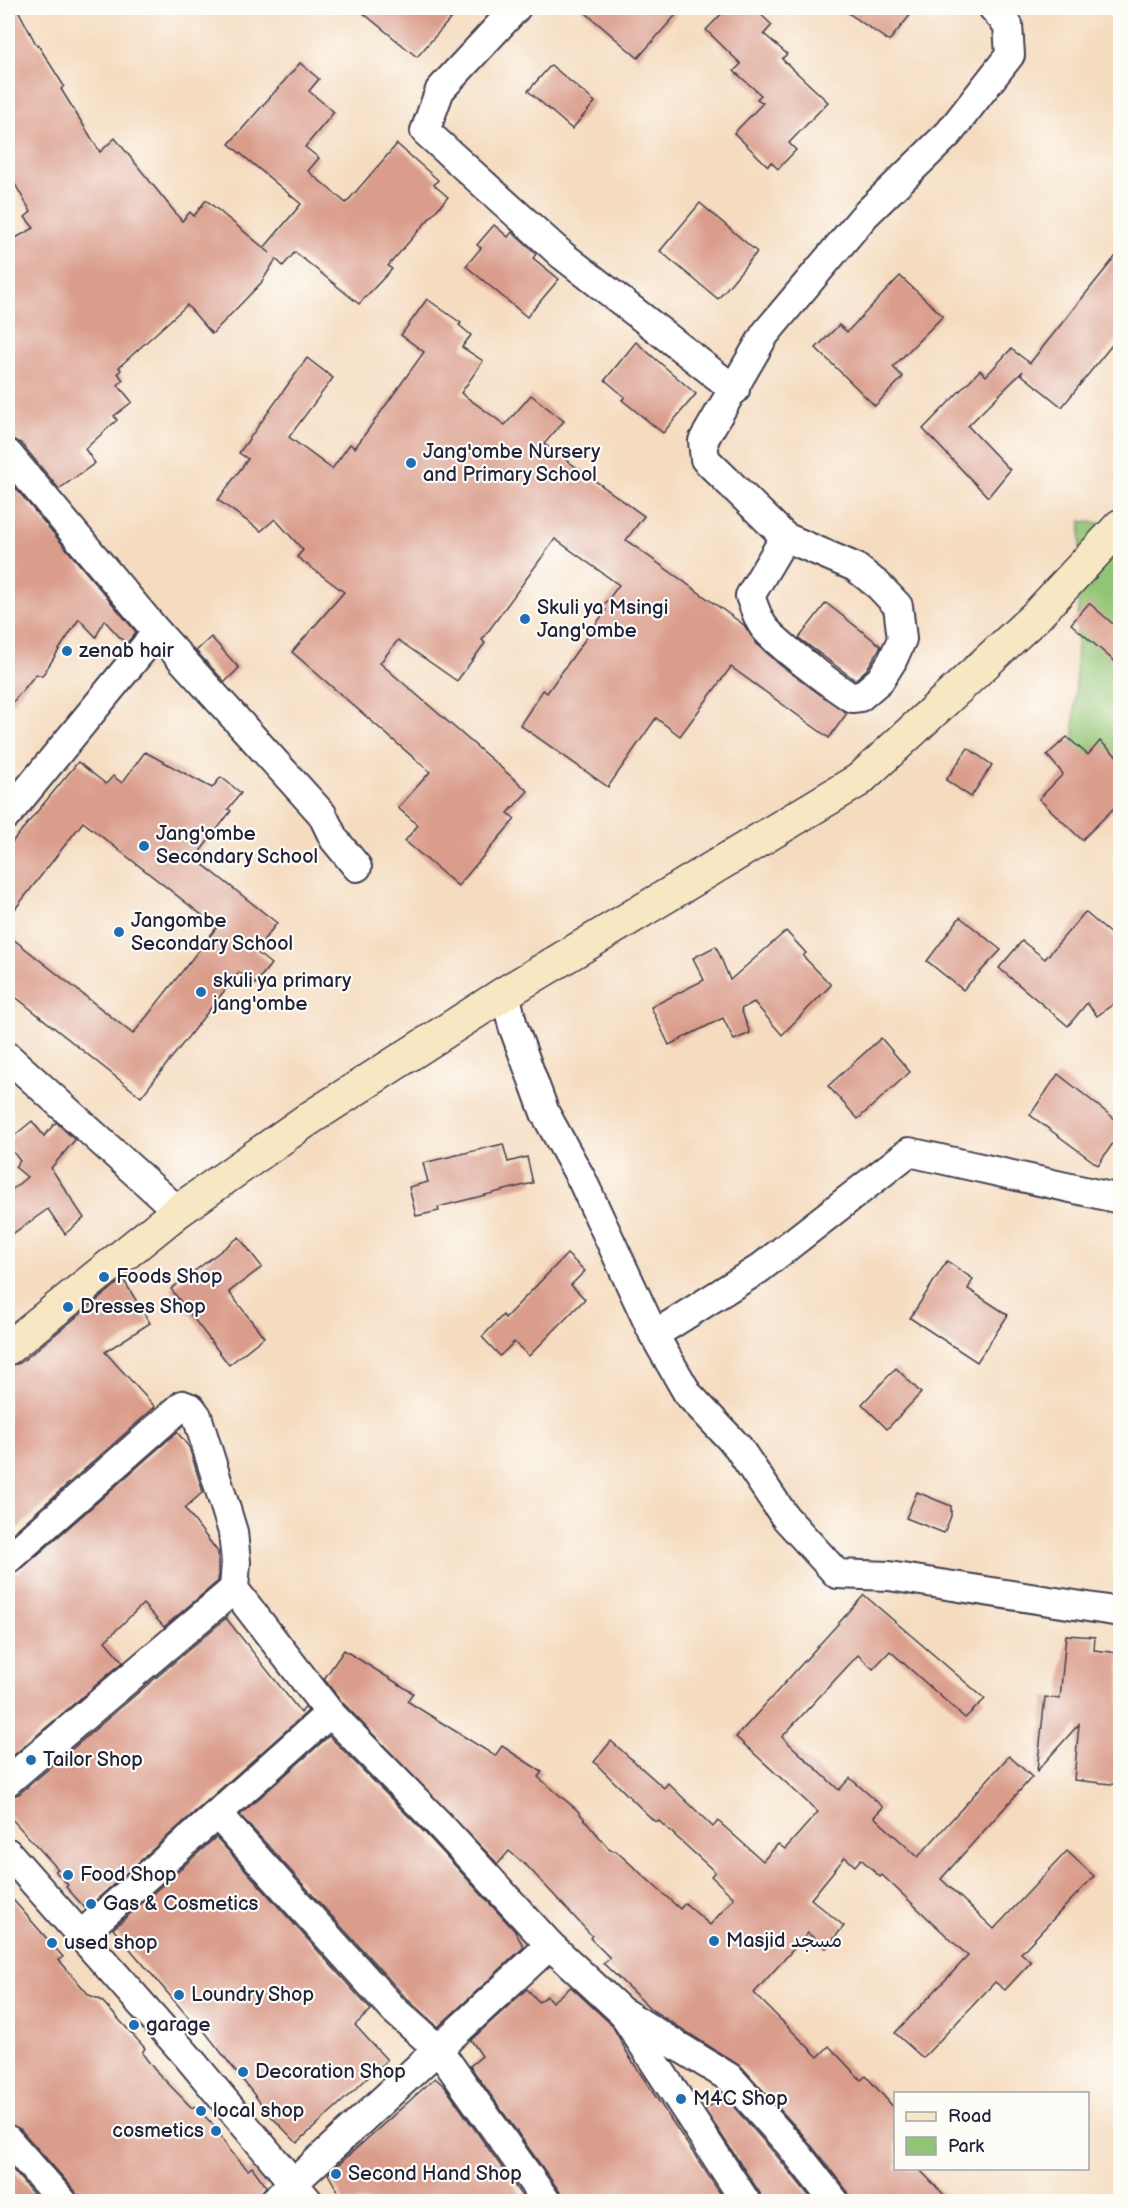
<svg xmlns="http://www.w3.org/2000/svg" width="1128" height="2209" viewBox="0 0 1128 2209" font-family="'Balsamiq Sans','Playpen Sans Arabic',sans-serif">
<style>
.green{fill:#92c475;stroke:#5a7358;stroke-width:1.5}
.building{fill:#da9d8c}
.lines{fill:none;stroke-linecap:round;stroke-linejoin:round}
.minor-casing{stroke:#423e4f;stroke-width:32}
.secondary-casing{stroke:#423e4f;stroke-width:36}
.minor{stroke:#fff;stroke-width:28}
.secondary{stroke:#f7e8c3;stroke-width:33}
.poi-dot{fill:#1f6fb2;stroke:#fdfcf7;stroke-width:2}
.labels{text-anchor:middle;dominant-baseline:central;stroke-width:4.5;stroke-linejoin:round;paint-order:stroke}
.poi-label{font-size:20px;fill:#22223b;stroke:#fdfcf7;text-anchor:start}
</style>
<rect width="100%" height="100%" fill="#fdfcf7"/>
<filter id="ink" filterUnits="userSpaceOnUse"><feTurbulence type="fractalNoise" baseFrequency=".0167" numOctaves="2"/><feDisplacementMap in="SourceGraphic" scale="12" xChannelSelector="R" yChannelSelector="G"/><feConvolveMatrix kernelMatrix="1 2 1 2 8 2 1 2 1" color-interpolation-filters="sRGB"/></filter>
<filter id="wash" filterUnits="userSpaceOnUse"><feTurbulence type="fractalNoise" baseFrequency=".008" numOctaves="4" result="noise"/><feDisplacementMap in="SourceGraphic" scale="24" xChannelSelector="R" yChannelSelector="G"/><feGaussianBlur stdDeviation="1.35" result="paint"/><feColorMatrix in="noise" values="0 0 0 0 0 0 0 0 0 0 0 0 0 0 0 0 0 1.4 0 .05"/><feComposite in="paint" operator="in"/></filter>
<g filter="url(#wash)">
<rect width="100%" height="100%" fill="#f5dcc0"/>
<polygon class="green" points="1081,521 1120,526 1120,812 1072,794"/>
<g id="blocks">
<g class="building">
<polygon points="8,8 17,8 37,46 38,45 64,86 61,89 100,152 115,138 182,221 190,212 194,216 206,200 270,253 264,248 301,204 229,144 300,63 319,79 309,91 334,112 305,147 319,158 308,171 346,203 397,144 438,180 434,185 448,197 388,266 392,269 359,304 295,252 283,266 276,259 261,283 212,334 187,305 119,367 121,370 118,373 123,380 118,385 132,402 114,416 117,420 85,449 95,463 59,489 21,443 8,438 8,242 34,228 25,217 31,212 8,172"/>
<polygon points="357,8 460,8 417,57"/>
<polygon points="580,8 682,8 638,58"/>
<polygon points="727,8 754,8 772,25 764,34 787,54 782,59 828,102 789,143 796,150 778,169 771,162 768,166 734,133 763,103 757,99 761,95 734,71 741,64 706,30"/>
<polygon points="841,8 916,8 889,41"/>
<polygon points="551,65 595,102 572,129 528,91"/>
<polygon points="700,203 757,252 718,299 660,251"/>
<polygon points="494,225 508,237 512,232 536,254 533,258 559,279 527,317 466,266 481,248 477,245"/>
<polygon points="1120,251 1120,335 1062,407 1021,374 1023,371 968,426 1010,470 988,497 923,429 980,370 986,376 1011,349 1030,363"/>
<polygon points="900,276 943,316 893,367 903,377 875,406 816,348 839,325 847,332"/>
<polygon points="427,299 461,323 459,325 471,335 462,347 483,361 461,393 505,425 531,395 564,421 544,444 644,516 626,540 744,625 757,644 780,665 847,713 829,738 731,667 680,736 656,718 608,787 520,725 543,690 547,693 606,610 602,608 619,585 555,539 482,640 485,643 457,681 398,640 380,663 528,791 508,813 515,819 458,886 405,841 418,825 398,808 430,772 292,652 344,592 297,557 303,550 275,519 261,531 218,500 248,459 239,453 307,358 333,378 289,437 332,469 350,444 355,448 424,352 401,335"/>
<polygon points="636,342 696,394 663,433 622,400 625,397 605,380"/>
<polygon points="8,479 136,632 126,644 104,620 96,637 79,619 42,676 36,674 8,708"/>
<polygon points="826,603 881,646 867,669 855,680 799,638"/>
<polygon points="1089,603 1120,630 1120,666 1071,624"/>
<polygon points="211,637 239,668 225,682 196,651"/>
<polygon points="1067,737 1088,755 1100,741 1120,759 1120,802 1082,840 1039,799 1063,774 1047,755"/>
<polygon points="968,748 992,765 971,797 946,780"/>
<polygon points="145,752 212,788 221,777 241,793 228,809 231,811 195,858 277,923 255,951 271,964 255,984 239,972 141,1097 8,991 8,935 133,1034 217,927 83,822 8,918 8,847 78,762 106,784 113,776 122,783"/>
<polygon points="1085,912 1120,942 1120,999 1097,1016 1087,1003 1068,1026 999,968 1022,941 1045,959"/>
<polygon points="960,917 1001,950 963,990 927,961"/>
<polygon points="786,931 806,953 803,956 831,985 782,1035 754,1002 741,1009 750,1033 734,1040 723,1018 669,1045 651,1007 704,980 693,958 716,946 730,980"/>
<polygon points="881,1038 910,1072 858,1119 828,1086"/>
<polygon points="1058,1074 1120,1123 1120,1133 1098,1165 1030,1115"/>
<polygon points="32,1121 44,1136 56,1122 75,1140 51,1168 84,1218 65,1234 48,1209 8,1237 8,1193 27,1177 15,1167 20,1161 8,1145 8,1141"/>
<polygon points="503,1144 508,1162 527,1157 533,1183 438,1207 439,1211 416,1216 409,1187 428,1182 423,1163"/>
<polygon points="239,1237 262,1267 229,1292 264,1337 229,1365 171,1289"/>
<polygon points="567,1254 585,1271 571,1285 585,1299 529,1356 514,1342 500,1356 482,1337 503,1315 505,1318"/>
<polygon points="947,1261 973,1279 968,1289 1008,1315 977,1362 910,1318"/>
<polygon points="123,1279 150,1323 105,1352 155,1407 8,1537 8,1366 20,1363"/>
<polygon points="896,1368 921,1393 887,1429 862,1404"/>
<polygon points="177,1432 189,1447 203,1492 185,1508 186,1510 218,1552 218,1581 164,1627 143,1604 105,1641 123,1662 8,1760 8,1575 19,1571"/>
<polygon points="917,1492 951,1506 951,1516 944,1533 906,1518"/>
<polygon points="864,1595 985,1699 965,1718 890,1651 873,1669 858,1655 782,1737 839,1790 850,1778 883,1807 874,1817 918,1857 1009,1756 1032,1777 941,1879 994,1929 1067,1851 1094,1876 1021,1953 1031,1962 1005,1990 995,1982 923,2058 895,2033 968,1956 882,1875 880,1877 861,1859 855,1866 845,1857 811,1899 844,1926 826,1948 808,1933 754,1993 818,2057 829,2046 861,2080 866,2076 896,2110 896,2169 919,2169 951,2202 851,2202 848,2192 803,2135 742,2067 652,2010 603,1963 610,1958 590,1938 592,1936 529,1868 509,1851 498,1864 342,1702 324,1679 344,1650 413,1693 407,1701 495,1756 502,1746 542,1772 538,1777 577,1810 610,1850 616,1851 680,1909 685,1903 710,1925 734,1898 711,1876 715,1872 659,1821 654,1821 594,1762 611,1741 664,1788 668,1783 713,1827 718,1821 763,1861 778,1844 785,1849 818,1812 736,1737"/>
<polygon points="226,1618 301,1713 305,1707 308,1711 86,1909 66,1887 68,1885 55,1871 58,1869 8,1815 8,1797 19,1794"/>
<polygon points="1066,1635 1095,1637 1094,1650 1120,1653 1120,1785 1074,1780 1079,1724 1037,1771 1045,1697 1060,1699"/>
<polygon points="329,1736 426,1834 514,1930 524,1947 438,2027 406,1998 240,1815"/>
<polygon points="216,1837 371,2010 355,2025 387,2060 297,2143 270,2115 198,2023 195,2025 113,1929"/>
<polygon points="8,1894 63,1957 59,1960 89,1995 101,2000 145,2048 142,2053 154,2069 192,2108 195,2106 217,2129 229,2150 248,2170 252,2167 266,2186 257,2202 79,2202 75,2191 20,2129 8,2124"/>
<polygon points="571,1987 612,2025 630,2058 726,2202 563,2202 560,2192 470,2066 482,2056 471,2040 527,1989 539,2002 547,1996 552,2002"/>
<polygon points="435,2078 445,2087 526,2202 344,2202 328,2174"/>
<polygon points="724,2096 777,2156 814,2202 762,2202 760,2193 705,2110"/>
<polygon points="8,2164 40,2202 8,2202"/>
</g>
</g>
</g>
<g filter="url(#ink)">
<use href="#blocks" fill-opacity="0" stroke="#423e4f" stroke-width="1.5"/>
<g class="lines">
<defs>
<g id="minor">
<polyline points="516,8 440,90 425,131 562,255 735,390"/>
<polyline points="8,454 157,632 322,814 334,839 357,867"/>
<path d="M785,537L750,596C754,606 757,617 763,626C774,642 833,686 852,698L860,697L880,680L892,661L902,639L898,606L879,586L855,567L785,537L705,459L703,441L765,334L865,215L949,133L1010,55L1008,25L993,8"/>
<polyline points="8,814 157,632"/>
<polyline points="505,993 513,1026 545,1113 582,1180 654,1335 688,1394 738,1447 785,1517 837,1574 889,1576 1120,1612"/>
<polyline points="8,1057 178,1211"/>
<polyline points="654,1335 759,1269 909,1152 1120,1199"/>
<polyline points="8,1559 183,1405 191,1408 197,1416 233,1532 236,1562 234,1589 330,1713 438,1823 550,1945 621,2011 730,2078 790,2145 835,2202"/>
<polyline points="8,1781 234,1589"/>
<polyline points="217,1814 394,2010 438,2049 547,2202"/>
<polyline points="8,1853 188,2057 309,2202"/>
<polyline points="81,1935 330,1713"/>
<polyline points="627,2020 746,2202"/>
<polyline points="8,2140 63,2202"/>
<polyline points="273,2202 550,1945"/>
</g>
<polyline id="secondary" points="8,1348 178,1211 307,1120 505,993 859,780 1036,616 1120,526"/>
</defs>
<use href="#minor" class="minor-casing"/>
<use href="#secondary" class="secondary-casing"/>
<use href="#minor" class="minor"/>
<use href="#secondary" class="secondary"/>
</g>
</g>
<g class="poi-dot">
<circle cx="411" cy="463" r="6"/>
<circle cx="525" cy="619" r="6"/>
<circle cx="67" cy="651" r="6"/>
<circle cx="144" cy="846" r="6"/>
<circle cx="119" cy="932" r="6"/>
<circle cx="201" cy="992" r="6"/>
<circle cx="104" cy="1277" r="6"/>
<circle cx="68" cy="1307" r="6"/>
<circle cx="31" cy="1760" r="6"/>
<circle cx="68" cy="1875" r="6"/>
<circle cx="91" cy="1904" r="6"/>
<circle cx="714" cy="1941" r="6"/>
<circle cx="52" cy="1943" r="6"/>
<circle cx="179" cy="1995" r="6"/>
<circle cx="134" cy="2025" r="6"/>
<circle cx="243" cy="2072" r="6"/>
<circle cx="681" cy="2099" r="6"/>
<circle cx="201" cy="2111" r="6"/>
<circle cx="216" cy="2131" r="6"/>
<circle cx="336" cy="2174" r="6"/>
</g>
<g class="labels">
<g class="poi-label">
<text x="423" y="452">Jang'ombe Nursery<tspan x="423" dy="23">and Primary School</tspan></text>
<text x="537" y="608">Skuli ya Msingi<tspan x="537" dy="23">Jang'ombe</tspan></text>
<text x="79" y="651">zenab hair</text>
<text x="156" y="834">Jang'ombe<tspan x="156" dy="23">Secondary School</tspan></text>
<text x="131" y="921">Jangombe<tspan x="131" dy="23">Secondary School</tspan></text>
<text x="213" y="981">skuli ya primary<tspan x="213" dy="23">jang'ombe</tspan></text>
<text x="116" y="1277">Foods Shop</text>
<text x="80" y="1307">Dresses Shop</text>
<text x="43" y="1760">Tailor Shop</text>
<text x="80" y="1875">Food Shop</text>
<text x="103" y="1904">Gas &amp; Cosmetics</text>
<text x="726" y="1941">Masjid مسجد</text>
<text x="64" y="1943">used shop</text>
<text x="191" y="1995">Loundry Shop</text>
<text x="146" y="2025">garage</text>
<text x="255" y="2072">Decoration Shop</text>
<text x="693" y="2099">M4C Shop</text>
<text x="213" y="2111">local shop</text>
<text x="204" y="2131" text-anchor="end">cosmetics</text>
<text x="348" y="2174">Second Hand Shop</text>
</g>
</g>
<rect width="1128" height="2209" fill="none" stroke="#fdfcf7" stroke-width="30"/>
<rect x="894" y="2092" width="195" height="78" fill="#fdfcf7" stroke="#a5a5ac" stroke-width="1.5"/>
<rect x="906" y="2112" width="30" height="9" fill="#f7e8c3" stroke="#a5a5ac" stroke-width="1.5"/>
<text x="948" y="2122" font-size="18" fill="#22223b">Road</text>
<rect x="906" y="2137" width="30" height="18" fill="#92c475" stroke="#a5a5ac" stroke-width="1.5"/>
<text x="948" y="2152" font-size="18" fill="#22223b">Park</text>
</svg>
